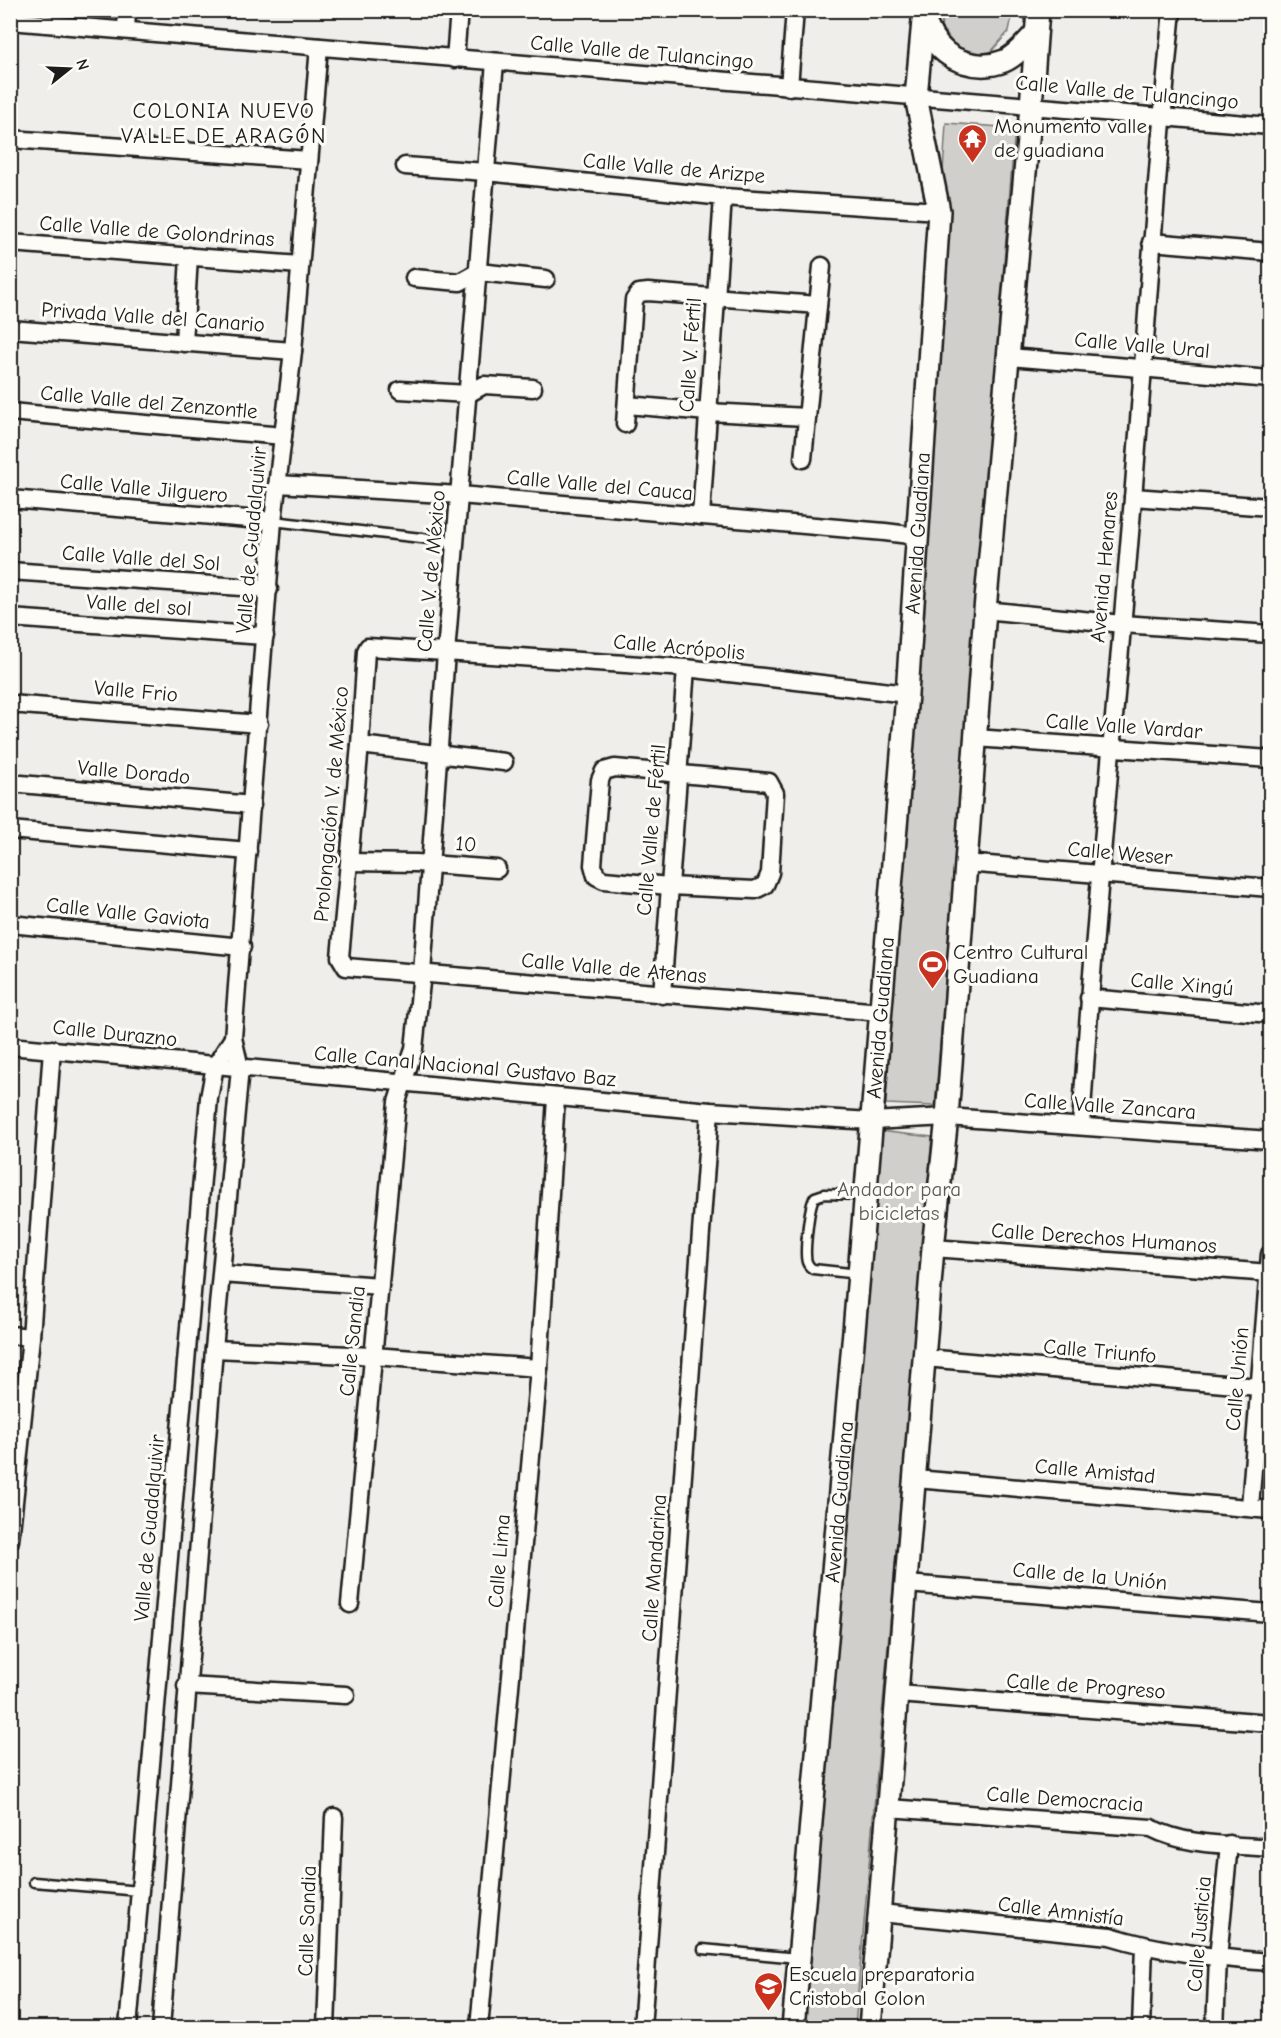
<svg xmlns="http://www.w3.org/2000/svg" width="1281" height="2038" viewBox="0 0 1281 2038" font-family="'Comic Neue',sans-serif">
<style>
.green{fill:#d0cfcc;stroke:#767674;stroke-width:1.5}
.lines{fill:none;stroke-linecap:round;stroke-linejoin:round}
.service-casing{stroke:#1c1c1c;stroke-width:13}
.minor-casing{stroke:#1c1c1c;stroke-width:21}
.tertiary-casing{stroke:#1c1c1c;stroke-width:26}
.service{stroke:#fdfcf7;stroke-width:8}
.minor{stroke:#fdfcf7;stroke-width:16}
.tertiary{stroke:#fdfcf7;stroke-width:21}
.labels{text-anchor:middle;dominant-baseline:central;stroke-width:6;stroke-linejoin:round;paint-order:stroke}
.street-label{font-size:21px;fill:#1c1c1c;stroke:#fdfcf7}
.poi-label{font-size:21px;fill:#1c1c1c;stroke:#fdfcf7;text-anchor:start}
.park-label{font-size:21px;fill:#5b5b5a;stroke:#fdfcf7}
.neighbourhood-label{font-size:22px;letter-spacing:1.5px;fill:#1c1c1c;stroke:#fdfcf7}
</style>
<rect width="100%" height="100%" fill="#f0eeea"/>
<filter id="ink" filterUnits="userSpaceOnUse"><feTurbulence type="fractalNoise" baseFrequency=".0167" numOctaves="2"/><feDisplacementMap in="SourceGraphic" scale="12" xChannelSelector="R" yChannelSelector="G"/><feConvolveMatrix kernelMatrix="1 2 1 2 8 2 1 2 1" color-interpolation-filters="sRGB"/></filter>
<g filter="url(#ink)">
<g class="green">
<polygon points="944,11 1013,11 1009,31 990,53 977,56 957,49 941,27"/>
<polygon points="946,123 1015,128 935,1106 886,1104"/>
<polygon points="878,1131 932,1137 855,2027 802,2028"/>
</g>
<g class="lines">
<defs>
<g id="service">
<polyline points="273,521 456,542"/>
<path d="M859,1274L813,1269C810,1267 809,1267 807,1262C804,1253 809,1204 815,1197L824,1194L864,1195"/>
<polyline points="34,1882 140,1891"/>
<polyline points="703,1949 798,1958"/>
</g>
<g id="minor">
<polyline points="10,21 1270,126"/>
<polyline points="126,30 127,10"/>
<polyline points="455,59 459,10"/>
<polyline points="789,87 795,10"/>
<polyline points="10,139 309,160"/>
<polyline points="405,166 486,172 723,197 939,211"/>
<polyline points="1151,242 1270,252"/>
<polyline points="10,243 300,265"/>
<polyline points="414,278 460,282 478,272 546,279"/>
<polyline points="10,329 293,351"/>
<polyline points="184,343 189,256"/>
<polyline points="1009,357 1270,379"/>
<polyline points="400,390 468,394 484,385 533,388"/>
<polyline points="627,405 708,412 807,417"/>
<polyline points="10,412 283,436"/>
<polyline points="625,424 634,300 639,293 648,292 818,305"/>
<polyline points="803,459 822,266"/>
<polyline points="278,484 460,495 885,532 917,536"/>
<polyline points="1133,497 1270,507"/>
<polyline points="10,499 273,521"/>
<polyline points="701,516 723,197"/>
<polyline points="10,571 269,589"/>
<polyline points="985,610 1122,624 1270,634"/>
<polyline points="10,618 265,636"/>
<polyline points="10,704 259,724"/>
<polyline points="975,738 1270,759"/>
<polyline points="360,745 504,762"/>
<polygon points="615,768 769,782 775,793 770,873 765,885 755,890 669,886 604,880 596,876 593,865 600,780 604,771"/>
<polyline points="10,783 252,805"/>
<polyline points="10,830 248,851"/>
<polyline points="350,862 416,863 497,869"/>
<polyline points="965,863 1270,888"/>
<polyline points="10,924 242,947"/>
<polyline points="662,995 686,668"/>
<polyline points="1089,998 1270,1014"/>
<polyline points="881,1012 346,967 340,957 360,745 366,651 368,647 686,668 907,694"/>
<polyline points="10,1046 710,1111 871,1121 947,1117 1270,1140"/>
<path d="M1081,1126C1094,917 1116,708 1133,498C1146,336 1156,173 1172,10"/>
<polyline points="933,1248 1270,1273"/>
<polyline points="222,1274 380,1286"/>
<polyline points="10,1335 31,1337"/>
<polyline points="214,1349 373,1356 539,1368"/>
<polyline points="925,1358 1270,1388"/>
<polyline points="916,1479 1270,1510"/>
<polyline points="1250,1507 1270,1254"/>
<polyline points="10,1541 31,1337 52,1049"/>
<polyline points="907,1584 1270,1613"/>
<polyline points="350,1604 397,1102 414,1049 422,973 446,653 495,62"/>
<polyline points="186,1686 346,1695"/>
<polyline points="898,1694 1270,1723"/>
<path d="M889,1808L1151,1828C1188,1847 1230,1844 1270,1848"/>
<path d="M880,1913L1110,1936C1162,1952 1216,1958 1270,1962"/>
<polyline points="128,2028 209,1098 215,1066 233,1038"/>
<polyline points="161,2028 214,1349 240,1068 233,1038 273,521 293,351 319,47"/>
<polyline points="326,2028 334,1817"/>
<polyline points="479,2028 539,1368 556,1098"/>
<polyline points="642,2028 710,1111"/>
<polyline points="1141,2028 1144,1946"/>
<polyline points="1215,2028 1218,1958 1229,1844"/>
</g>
<g id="tertiary">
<path d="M923,17C926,24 929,32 933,38C947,62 979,71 1004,61C1016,56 1027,42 1036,33"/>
<path id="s1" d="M793,2028L859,1274L907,694L939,211L916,97L924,10"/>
<polyline points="870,2028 933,1248 947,1117 985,610 1031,107 1038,10"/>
</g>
</defs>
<use href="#service" class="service-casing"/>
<use href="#minor" class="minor-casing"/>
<use href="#tertiary" class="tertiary-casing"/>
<use href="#service" class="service"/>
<use href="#minor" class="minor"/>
<use href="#tertiary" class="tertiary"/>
</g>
</g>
<defs>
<symbol id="temple-pin" viewBox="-11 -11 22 30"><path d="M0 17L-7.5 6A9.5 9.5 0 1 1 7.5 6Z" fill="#c8321e" stroke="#fdfcf7"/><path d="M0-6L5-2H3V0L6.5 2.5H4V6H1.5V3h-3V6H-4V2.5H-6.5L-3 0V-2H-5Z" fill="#fff"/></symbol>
<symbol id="stadium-pin" viewBox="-11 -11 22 30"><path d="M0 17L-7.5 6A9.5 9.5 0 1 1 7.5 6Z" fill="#c8321e" stroke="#fdfcf7"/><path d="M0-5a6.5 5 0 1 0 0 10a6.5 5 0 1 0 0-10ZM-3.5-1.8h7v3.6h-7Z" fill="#fff"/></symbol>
<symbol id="school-pin" viewBox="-11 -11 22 30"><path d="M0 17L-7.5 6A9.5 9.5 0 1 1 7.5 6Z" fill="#c8321e" stroke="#fdfcf7"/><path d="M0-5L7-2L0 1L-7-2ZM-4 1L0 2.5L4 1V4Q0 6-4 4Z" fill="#fff"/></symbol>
</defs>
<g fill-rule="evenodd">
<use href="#temple-pin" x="956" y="122" width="33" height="45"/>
<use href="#stadium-pin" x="916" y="948" width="33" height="45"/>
<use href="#school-pin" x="752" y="1970" width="33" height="45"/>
</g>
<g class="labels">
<g class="street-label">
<text transform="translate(642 52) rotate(5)">Calle Valle de Tulancingo</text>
<text transform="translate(1127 92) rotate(5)">Calle Valle de Tulancingo</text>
<text transform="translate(674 168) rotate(5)">Calle Valle de Arizpe</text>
<text transform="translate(157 231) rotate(4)">Calle Valle de Golondrinas</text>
<text transform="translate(153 317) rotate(4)">Privada Valle del Canario</text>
<text transform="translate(1142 345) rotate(5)">Calle Valle Ural</text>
<text transform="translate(690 355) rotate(-86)">Calle V. Fértil</text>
<text transform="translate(149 402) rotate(5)">Calle Valle del Zenzontle</text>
<text transform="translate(600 485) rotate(5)">Calle Valle del Cauca</text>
<text transform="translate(144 488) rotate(5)">Calle Valle Jilguero</text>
<text stroke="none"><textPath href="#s1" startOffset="1500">Avenida Guadiana</textPath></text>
<text transform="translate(251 540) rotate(-85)">Valle de Guadalquivir</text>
<text transform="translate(141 558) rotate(4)">Calle Valle del Sol</text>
<text transform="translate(1104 567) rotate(-85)">Avenida Henares</text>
<text transform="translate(431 571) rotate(-85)">Calle V. de México</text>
<text transform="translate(139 605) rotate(4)">Valle del sol</text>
<text transform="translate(679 647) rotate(5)">Calle Acrópolis</text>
<text transform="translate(136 691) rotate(5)">Valle Frio</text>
<text transform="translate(1124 726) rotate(4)">Calle Valle Vardar</text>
<text transform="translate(134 772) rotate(5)">Valle Dorado</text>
<text transform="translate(331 804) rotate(-85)">Prolongación V. de México</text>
<text transform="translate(651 830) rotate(-85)">Calle Valle de Fértil</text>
<text transform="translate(466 844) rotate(5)">10</text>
<text transform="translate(1120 853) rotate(5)">Calle Weser</text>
<text transform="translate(128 913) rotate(6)">Calle Valle Gaviota</text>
<text transform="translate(614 968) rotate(5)">Calle Valle de Atenas</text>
<text transform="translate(1182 984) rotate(5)">Calle Xingú</text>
<text stroke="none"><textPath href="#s1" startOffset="1014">Avenida Guadiana</textPath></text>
<text transform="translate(115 1033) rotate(6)">Calle Durazno</text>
<text transform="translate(465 1066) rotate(5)">Calle Canal Nacional Gustavo Baz</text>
<text transform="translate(1110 1106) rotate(4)">Calle Valle Zancara</text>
<text transform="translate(1104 1238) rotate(4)">Calle Derechos Humanos</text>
<text transform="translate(352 1341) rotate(-84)">Calle Sandia</text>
<text transform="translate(1100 1351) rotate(5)">Calle Triunfo</text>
<text transform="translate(1237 1379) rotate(-85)">Calle Unión</text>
<text transform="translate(1095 1471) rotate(5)">Calle Amistad</text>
<text stroke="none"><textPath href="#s1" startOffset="528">Avenida Guadiana</textPath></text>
<text transform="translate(149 1528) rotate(-85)">Valle de Guadalquivir</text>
<text transform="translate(499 1561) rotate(-85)">Calle Lima</text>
<text transform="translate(654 1568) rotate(-86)">Calle Mandarina</text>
<text transform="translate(1090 1576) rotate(5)">Calle de la Unión</text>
<text transform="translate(1086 1686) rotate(4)">Calle de Progreso</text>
<text transform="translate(1065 1799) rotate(4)">Calle Democracia</text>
<text transform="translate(1061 1911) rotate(7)">Calle Amnistía</text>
<text transform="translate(307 1921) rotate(-88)">Calle Sandia</text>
<text transform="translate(1199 1934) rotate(-85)">Calle Justicia</text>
</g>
<g class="poi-label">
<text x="994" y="126">Monumento valle<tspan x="994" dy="24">de guadiana</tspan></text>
<text x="953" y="952">Centro Cultural<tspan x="953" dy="24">Guadiana</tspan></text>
<text x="789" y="1974">Escuela preparatoria<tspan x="789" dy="24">Cristobal Colon</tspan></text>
</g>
<g class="park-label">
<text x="899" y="1189">Andador para<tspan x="899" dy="24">bicicletas</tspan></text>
</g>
<g class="neighbourhood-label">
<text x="224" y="111">COLONIA NUEVO<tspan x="224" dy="25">VALLE DE ARAGÓN</tspan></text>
</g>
</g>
<rect width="1281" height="2038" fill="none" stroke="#fdfcf7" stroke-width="36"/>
<rect x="18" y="18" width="1245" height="2002" fill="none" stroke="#1c1c1c" stroke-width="2" filter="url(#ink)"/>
<g transform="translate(69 69) rotate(72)" stroke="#fdfcf7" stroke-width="4.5" paint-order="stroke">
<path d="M0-4.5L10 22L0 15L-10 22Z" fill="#1c1c1c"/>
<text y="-9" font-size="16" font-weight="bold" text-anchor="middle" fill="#1c1c1c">N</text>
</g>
</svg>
